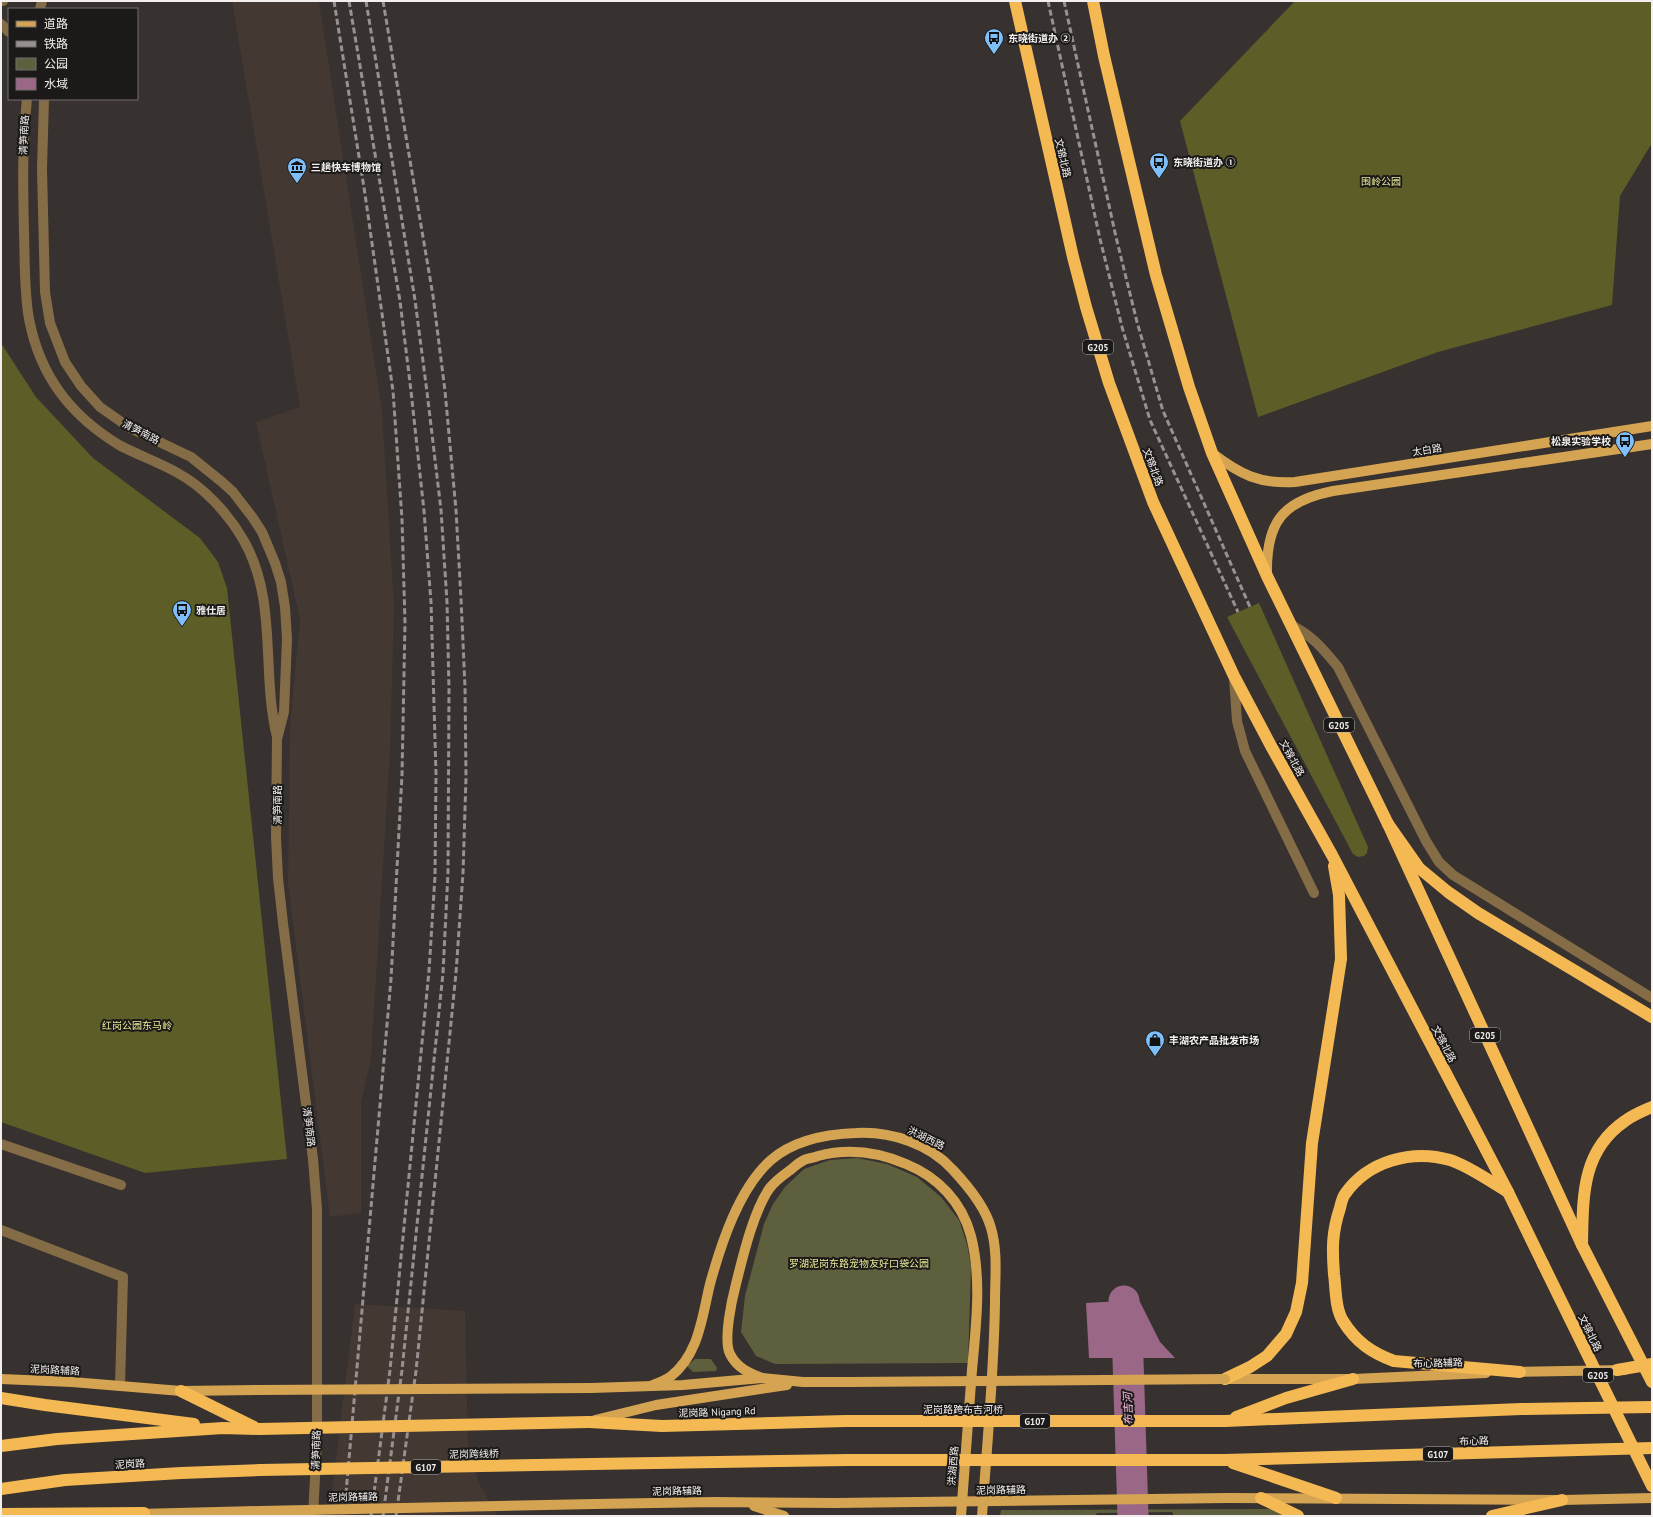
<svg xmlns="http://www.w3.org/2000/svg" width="1653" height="1517" viewBox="0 0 1653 1517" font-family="'PT Sans','Noto Sans SC',sans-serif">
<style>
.built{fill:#433832}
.green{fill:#5e603d}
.forest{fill:#5c5d27}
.water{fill:#9a6886}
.pier{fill:#37312f}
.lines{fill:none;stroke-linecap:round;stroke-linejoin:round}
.river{stroke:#9a6886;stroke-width:31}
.minor{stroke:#846c47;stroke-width:10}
.major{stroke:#d5a452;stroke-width:10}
.highway{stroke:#f5b954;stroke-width:12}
.rail{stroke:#979291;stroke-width:3;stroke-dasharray:6 3;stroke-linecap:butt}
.major-bridge{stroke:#d5a452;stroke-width:10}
.highway-bridge{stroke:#f5b954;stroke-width:12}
.labels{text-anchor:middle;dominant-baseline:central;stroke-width:4;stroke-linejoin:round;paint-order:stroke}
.shield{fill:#1c1a19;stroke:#b2afae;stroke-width:1}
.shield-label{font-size:9px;font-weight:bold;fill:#f3efee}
.poi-label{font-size:10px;font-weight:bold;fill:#f3efee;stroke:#1c1a19;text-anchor:start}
.street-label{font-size:10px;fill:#f3efee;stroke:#1c1a19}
.park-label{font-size:10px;fill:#e8ea96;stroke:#1c1a19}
.water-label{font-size:11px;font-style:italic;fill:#fec0e5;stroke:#1c1a19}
</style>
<rect width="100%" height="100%" fill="#37312f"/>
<g class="built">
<polygon points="232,1 319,1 382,411 394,606 390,752 371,1059 361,1103 361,1213 330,1217 288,884 290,725 300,619 256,422 300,407"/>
<polygon points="355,1304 465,1311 468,1448 480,1486 498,1516 329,1516"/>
</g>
<g class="green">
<polygon points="857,1158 887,1164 917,1177 941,1197 959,1220 967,1244 971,1266 968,1363 775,1364 756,1356 741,1332 745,1296 764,1224 773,1204 785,1187 804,1169 830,1160"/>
<polygon points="695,1359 711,1359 717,1368 716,1371 693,1372 687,1366"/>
<polygon points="1281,1509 1293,1516 1000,1516 1001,1510"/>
</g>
<g class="forest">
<polygon points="1295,1 1652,1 1652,143 1620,196 1612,305 1438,352 1258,417 1180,121"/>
<polygon points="1,343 36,397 93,458 200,538 218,562 227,588 287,1159 145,1173 1,1122"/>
<polygon points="1259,603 1368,847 1367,853 1364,856 1358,857 1353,854 1227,617"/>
</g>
<polygon class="water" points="1139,1300 1160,1342 1175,1358 1089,1358 1086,1303"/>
<polygon class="pier" points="1172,1512 1174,1516 1095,1516 1097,1513"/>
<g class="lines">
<polyline class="river" points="1124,1301 1128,1359 1133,1516"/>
<g class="minor">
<polyline points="1,1 3,1"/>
<polyline points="40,9 42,1"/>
<polyline points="1,24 9,32"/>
<path d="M27,99C22,144 23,188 24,233C25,261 24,291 29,319C40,376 70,415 119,445C138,455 158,462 176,472C204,487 228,513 244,541C278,601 261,672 277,737"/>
<polyline points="44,99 42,169 45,292 50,323 65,362 81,386 100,407 130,428 191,457 222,482 233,492 253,518 262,532 275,563 281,582 285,607 287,639 284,712 277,739 276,837 278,878 283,923 313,1159 317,1209 317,1440 313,1516"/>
<path d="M1291,625C1313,636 1323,649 1338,667L1426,841L1439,862L1453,875L1652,998"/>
<polyline points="1234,678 1237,721 1245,751 1314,893"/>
<polyline points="1,1144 121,1185"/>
<polyline points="1,1230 123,1277 120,1386"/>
</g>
<g class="major">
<path d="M1212,453C1241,475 1259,484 1295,482L1652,426"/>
<path d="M1267,574C1266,523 1282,501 1333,491L1652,444"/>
<polyline points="1512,1372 1624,1370"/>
<path d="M762,1378C749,1373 737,1368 730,1354C723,1340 732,1299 736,1284C743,1256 753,1213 769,1189C774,1182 782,1176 789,1171C793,1168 798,1163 804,1160C808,1158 814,1158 818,1156C848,1148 878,1152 906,1164C938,1177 962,1202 971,1236C982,1279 976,1326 972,1370C968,1419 965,1467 961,1516"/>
<polyline points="1,1379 72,1382 181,1391 257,1390"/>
<polyline points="1226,1379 1353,1379 1486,1373"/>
<path d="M651,1386C657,1383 665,1381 670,1377C699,1355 702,1317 710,1284C721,1244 739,1188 771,1160C794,1140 827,1134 856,1133C891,1131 930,1144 953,1170C968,1186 985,1206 991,1228C998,1252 995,1277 995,1302C994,1373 987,1445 982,1516"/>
<polyline points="591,1388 683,1385 762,1378 803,1382 848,1382"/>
<polyline points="595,1420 656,1405 787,1385"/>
<polyline points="1228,1498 1562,1500 1652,1498"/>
<polyline points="594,1504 716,1502 835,1503"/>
<polyline points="754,1506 784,1516"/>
<polyline points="138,1514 260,1511"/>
</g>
<g class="highway">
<polyline points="1015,1 1073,257 1086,307 1109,383 1153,502 1234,676 1271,746 1332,855 1508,1192 1543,1264"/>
<polyline points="1093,1 1104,56 1156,275 1189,387 1212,453 1267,576 1388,824 1419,868 1448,892 1478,913 1652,1017"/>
<path d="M1508,1192C1493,1183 1467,1165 1450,1160C1412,1149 1368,1161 1345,1194C1342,1198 1341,1204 1340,1208C1332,1232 1332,1249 1334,1274C1336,1289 1335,1308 1343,1321C1356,1342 1372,1353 1394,1361L1520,1372"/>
<path d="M1582,1245C1583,1198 1581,1151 1625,1121C1633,1115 1643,1111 1652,1107"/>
<polyline points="1617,1370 1652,1364"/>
<polyline points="1225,1379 1250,1367 1267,1356 1286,1334 1296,1312 1302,1283 1312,1143 1341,959 1339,895 1334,866"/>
<polyline points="181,1391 254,1427"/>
<polyline points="1,1398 45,1405 194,1424"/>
<polyline points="1236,1417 1286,1398 1353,1379"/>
<polyline points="1225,1421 1521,1409 1652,1407"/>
<polyline points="589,1422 662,1426 846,1421"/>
<polyline points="1,1446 57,1439 223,1428 259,1429"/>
<polyline points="1224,1460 1652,1448"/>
<polyline points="1233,1463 1336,1498"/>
<polyline points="593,1464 848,1460"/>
<polyline points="1,1489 65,1480 181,1473 260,1470"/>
<polyline points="1261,1498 1298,1516"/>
<polyline points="1,1514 144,1513"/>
<polyline points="1492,1516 1562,1500"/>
</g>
<g class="rail">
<polyline points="334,1 365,194 393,391 402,519 405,623 402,775 391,979 344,1516"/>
<polyline points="349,1 400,301 411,391 424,511 431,602 436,774 435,876 429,971 390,1370 371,1516"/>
<polyline points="366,1 415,300 427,392 441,510 447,602 449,689 448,872 443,973 402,1370 383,1516"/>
<polyline points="383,1 433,296 445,391 456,510 461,599 465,687 466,777 463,873 456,973 416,1371 396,1516"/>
<polyline points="1048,1 1100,239 1122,327 1150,420 1238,612"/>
<polyline points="1064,1 1116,237 1137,322 1163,411 1250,607"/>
</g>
<g class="major-bridge">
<polyline points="848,1382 1225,1379"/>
<polyline points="257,1390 591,1388"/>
<polyline points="835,1503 1228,1498"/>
<polyline points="260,1511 594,1504"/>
</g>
<g class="highway-bridge">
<polyline points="1388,824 1582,1245 1652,1382"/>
<polyline points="1543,1264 1652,1486"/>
<polyline points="846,1421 1225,1421"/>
<polyline points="259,1429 589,1422"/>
<polyline points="848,1460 1224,1460"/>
<polyline points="260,1470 593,1464"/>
</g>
</g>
<defs>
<symbol id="bus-pin" viewBox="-11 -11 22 30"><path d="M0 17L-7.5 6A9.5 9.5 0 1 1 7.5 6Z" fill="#7ebef9" stroke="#1c1a19"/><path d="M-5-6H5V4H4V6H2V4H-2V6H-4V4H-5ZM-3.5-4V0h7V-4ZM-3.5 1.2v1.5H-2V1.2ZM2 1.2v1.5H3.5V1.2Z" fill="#111"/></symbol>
<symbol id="museum-pin" viewBox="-11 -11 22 30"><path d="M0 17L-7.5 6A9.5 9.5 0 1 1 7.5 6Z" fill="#7ebef9" stroke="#1c1a19"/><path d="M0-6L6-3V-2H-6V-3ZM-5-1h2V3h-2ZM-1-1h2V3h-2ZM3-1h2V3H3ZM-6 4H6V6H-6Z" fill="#111"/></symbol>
<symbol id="shop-pin" viewBox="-11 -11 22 30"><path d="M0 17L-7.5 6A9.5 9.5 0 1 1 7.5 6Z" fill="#7ebef9" stroke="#1c1a19"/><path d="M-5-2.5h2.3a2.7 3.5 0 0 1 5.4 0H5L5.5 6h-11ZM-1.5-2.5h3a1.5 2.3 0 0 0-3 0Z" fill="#111"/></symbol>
</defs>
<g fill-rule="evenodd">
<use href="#bus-pin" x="983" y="27" width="22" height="30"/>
<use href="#bus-pin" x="1148" y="151" width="22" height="30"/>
<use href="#museum-pin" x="286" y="156" width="22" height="30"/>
<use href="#bus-pin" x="1614" y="430" width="22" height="30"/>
<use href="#bus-pin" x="171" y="599" width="22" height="30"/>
<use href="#shop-pin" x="1144" y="1029" width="22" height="30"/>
</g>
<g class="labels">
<g class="shield">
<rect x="1083" y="340" width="30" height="14" rx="3"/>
<rect x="1324" y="718" width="30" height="14" rx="3"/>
<rect x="1470" y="1028" width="30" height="14" rx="3"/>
<rect x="1583" y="1368" width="30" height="14" rx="3"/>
<rect x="1020" y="1414" width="30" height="14" rx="3"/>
<rect x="1423" y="1447" width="30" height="14" rx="3"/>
<rect x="411" y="1460" width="30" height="14" rx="3"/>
</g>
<g class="shield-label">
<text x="1098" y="347">G205</text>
<text x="1339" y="725">G205</text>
<text x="1485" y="1035">G205</text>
<text x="1598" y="1375">G205</text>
<text x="1035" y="1421">G107</text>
<text x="1438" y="1454">G107</text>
<text x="426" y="1467">G107</text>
</g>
<g class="poi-label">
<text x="1008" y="38">东晓街道办 ②</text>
<text x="1173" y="162">东晓街道办 ①</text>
<text x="311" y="167">三趟快车博物馆</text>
<text x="1611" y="441" text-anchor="end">松泉实验学校</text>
<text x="196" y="610">雅仕居</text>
<text x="1169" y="1040">丰湖农产品批发市场</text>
</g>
<g class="street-label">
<text transform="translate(24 135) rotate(-87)">清笋南路</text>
<text transform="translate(1063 158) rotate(77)">文锦北路</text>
<text transform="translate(141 432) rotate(27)">清笋南路</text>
<text transform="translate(1427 450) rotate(-9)">太白路</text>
<text transform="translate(1153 467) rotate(70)">文锦北路</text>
<text transform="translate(1292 758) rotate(61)">文锦北路</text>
<text transform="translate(277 805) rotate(-90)">清笋南路</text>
<text transform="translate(1444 1044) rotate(62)">文锦北路</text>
<text transform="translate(309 1127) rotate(83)">清笋南路</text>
<text transform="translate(926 1138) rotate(26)">洪湖西路</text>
<text transform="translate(1590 1333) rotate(64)">文锦北路</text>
<text transform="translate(1438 1363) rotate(-2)">布心路辅路</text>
<text transform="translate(55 1370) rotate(3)">泥岗路辅路</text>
<text x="963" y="1409">泥岗路跨布吉河桥</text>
<text transform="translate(717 1412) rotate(-2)">泥岗路 Nigang Rd</text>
<text transform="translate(1474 1441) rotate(-2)">布心路</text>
<text transform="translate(316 1450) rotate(-88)">清笋南路</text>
<text transform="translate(474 1454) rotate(-1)">泥岗跨线桥</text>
<text transform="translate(130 1464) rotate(-4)">泥岗路</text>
<text transform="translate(953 1466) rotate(-85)">洪湖西路</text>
<text transform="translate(1001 1490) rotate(-1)">泥岗路辅路</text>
<text transform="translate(677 1491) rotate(-1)">泥岗路辅路</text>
<text transform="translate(353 1497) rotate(-1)">泥岗路辅路</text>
</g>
<g class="park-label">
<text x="1381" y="181">围岭公园</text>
<text x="137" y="1025">红岗公园东马岭</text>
<text x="859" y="1263">罗湖泥岗东路宠物友好口袋公园</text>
</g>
<g class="water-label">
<text transform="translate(1128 1409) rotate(-92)">布吉河</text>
</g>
</g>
<rect width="1653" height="1517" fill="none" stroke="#f3efee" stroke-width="4"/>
<rect x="8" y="8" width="130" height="92" fill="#1c1a19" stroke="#726f6e"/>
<rect x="16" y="21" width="20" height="6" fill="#d5a452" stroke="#726f6e"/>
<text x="44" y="28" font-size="12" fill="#f3efee">道路</text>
<rect x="16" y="41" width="20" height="6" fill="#979291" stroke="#726f6e"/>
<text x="44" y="48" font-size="12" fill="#f3efee">铁路</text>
<rect x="16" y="58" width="20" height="12" fill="#5e603d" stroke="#726f6e"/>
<text x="44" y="68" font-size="12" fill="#f3efee">公园</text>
<rect x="16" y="78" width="20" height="12" fill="#9a6886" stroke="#726f6e"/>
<text x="44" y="88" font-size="12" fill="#f3efee">水域</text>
</svg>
